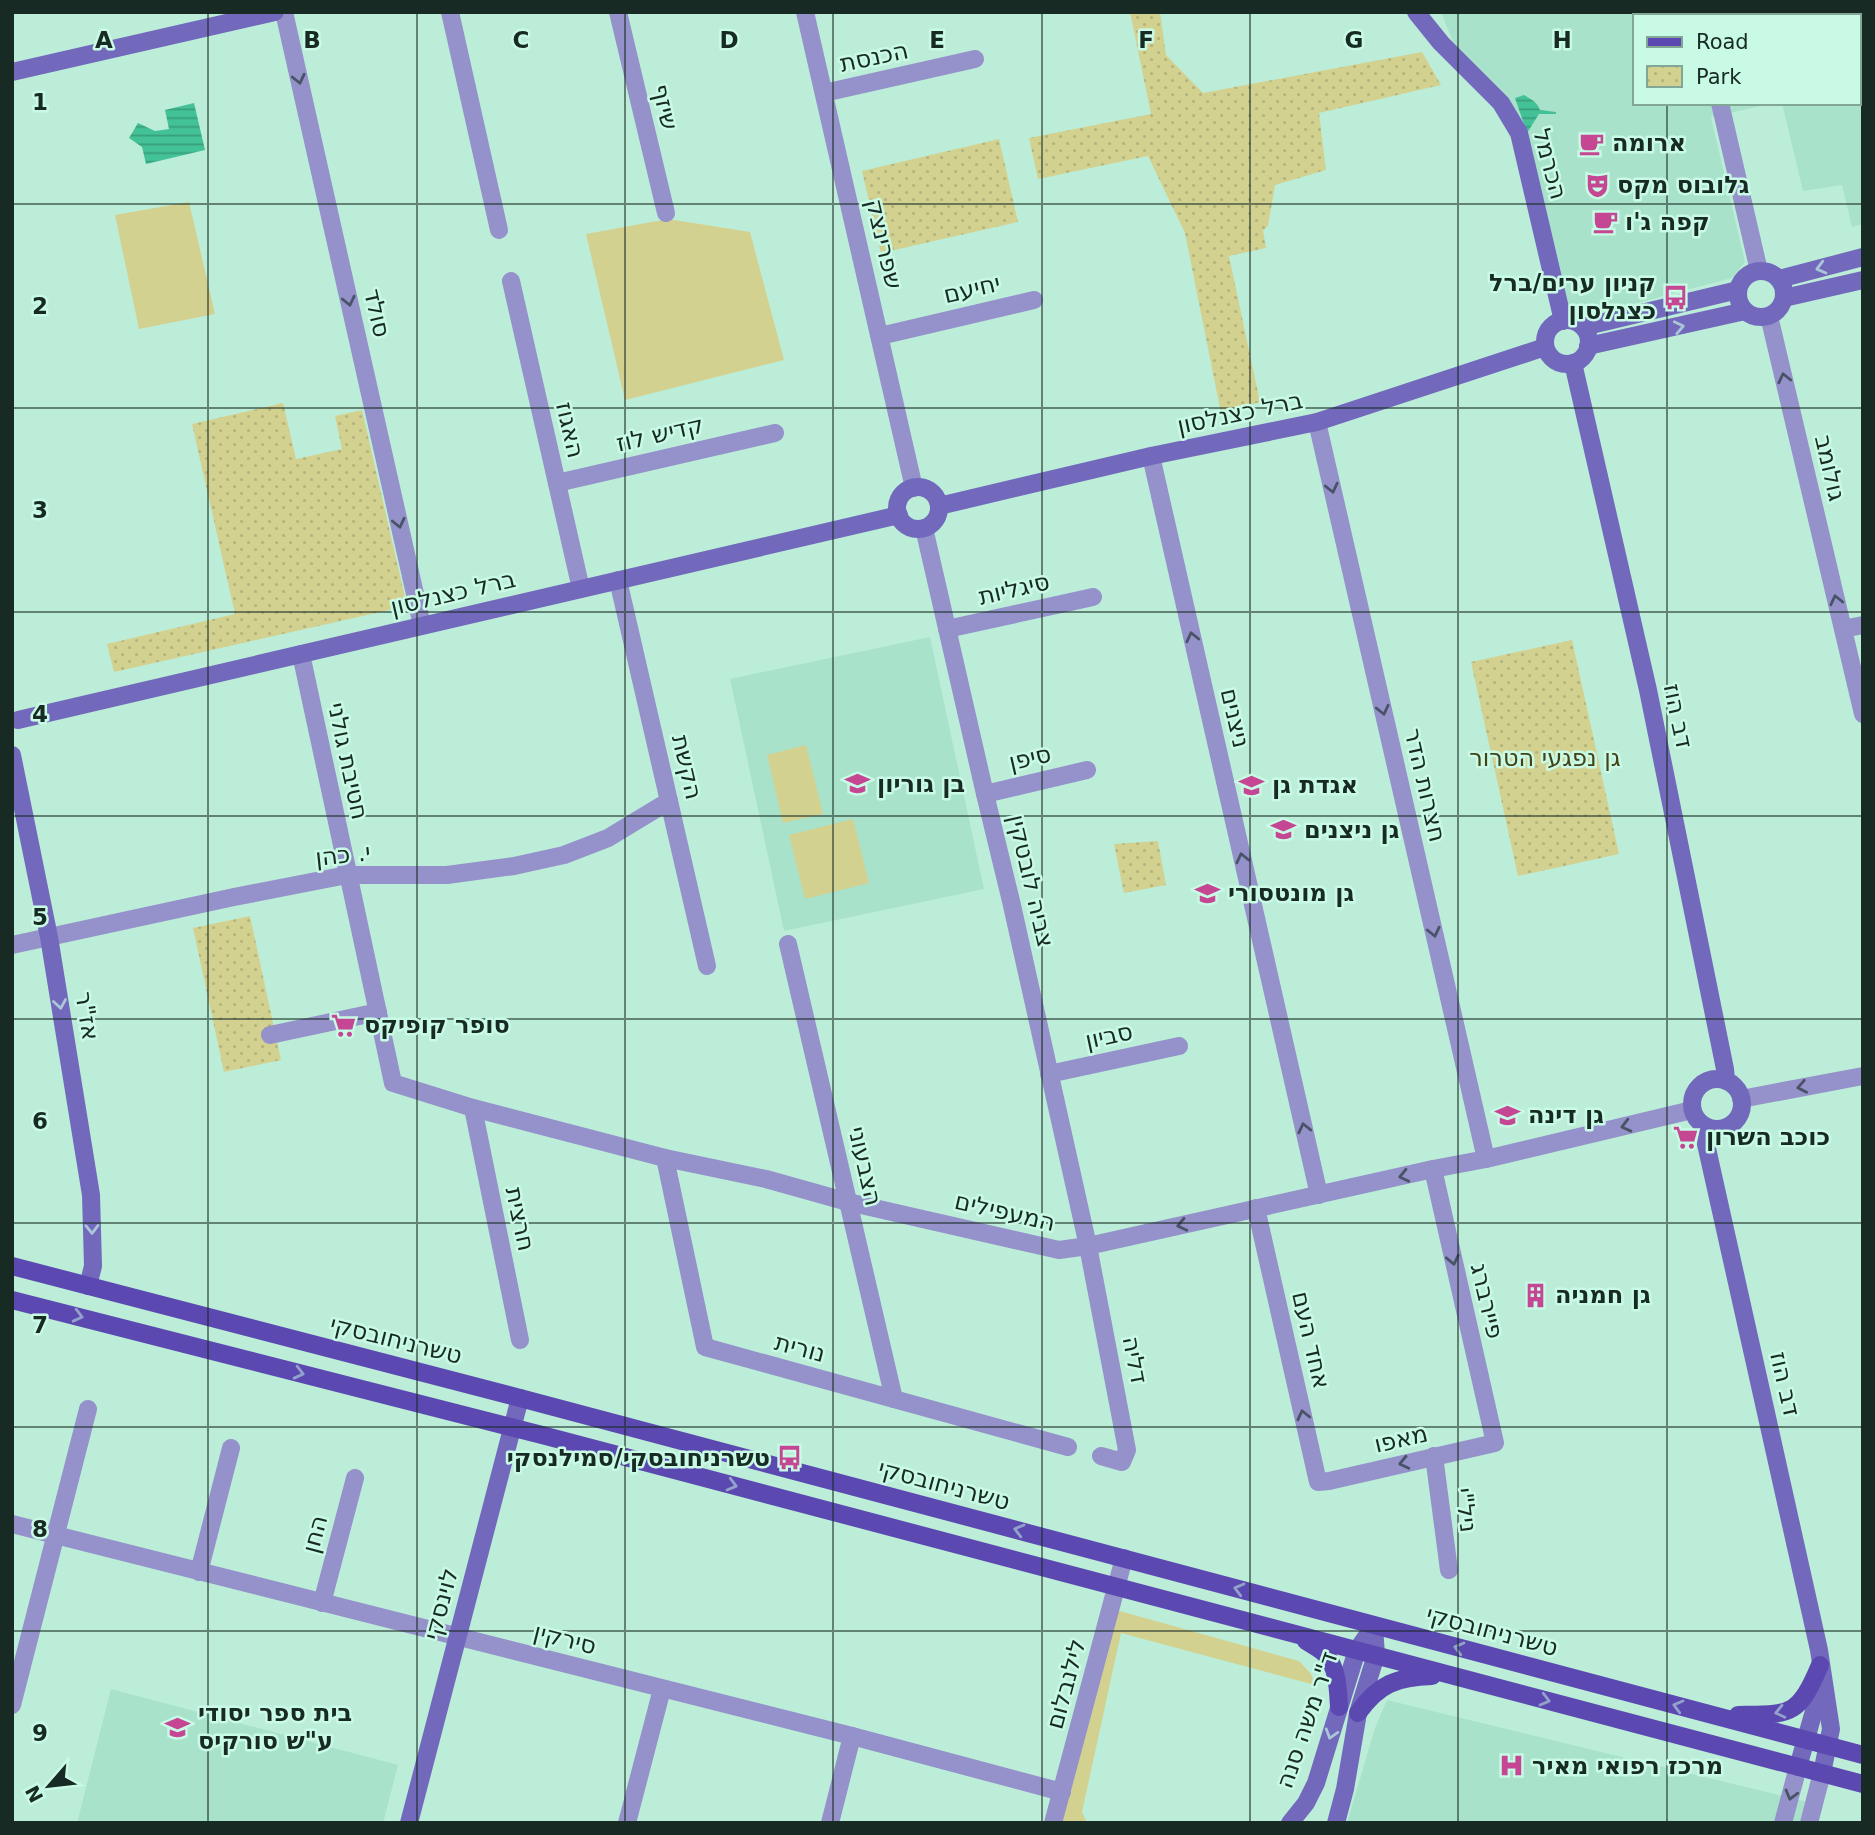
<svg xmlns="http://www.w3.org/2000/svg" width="1875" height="1835" viewBox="0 0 1875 1835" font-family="'DejaVu Sans',Heebo,sans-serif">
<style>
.built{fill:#a9e2ca}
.grass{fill:#d3d190}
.park{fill:url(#park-dots)}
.water{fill:url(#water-rules)}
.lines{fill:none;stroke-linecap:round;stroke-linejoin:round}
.street{stroke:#9491cb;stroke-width:18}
.secondary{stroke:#7269bd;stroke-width:18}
.primary{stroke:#5b49b1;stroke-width:18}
.oneway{stroke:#495366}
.oneway2{stroke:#abc7d7}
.oneway3{stroke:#92a2cb}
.grid{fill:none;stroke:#172a23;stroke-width:2;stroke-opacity:0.55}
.labels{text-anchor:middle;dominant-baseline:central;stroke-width:5;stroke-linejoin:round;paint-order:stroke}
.street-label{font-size:24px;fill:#172a23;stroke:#c9fae5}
.poi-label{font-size:24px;font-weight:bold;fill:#172a23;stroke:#c9fae5;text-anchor:start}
.park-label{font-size:24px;fill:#444216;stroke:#c9fae5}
.grid-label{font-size:23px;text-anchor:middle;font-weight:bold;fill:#172a23;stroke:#c9fae5;stroke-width:5;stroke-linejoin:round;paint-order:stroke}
</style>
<defs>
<pattern id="park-dots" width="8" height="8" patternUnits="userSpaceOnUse" patternTransform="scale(1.75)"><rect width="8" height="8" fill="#d3d190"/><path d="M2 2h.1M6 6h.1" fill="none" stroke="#b4b47c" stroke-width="1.8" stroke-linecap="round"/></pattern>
<pattern id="water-rules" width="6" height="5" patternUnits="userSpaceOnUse" patternTransform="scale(1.75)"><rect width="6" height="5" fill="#44c297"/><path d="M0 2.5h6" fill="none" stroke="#389e7b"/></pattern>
</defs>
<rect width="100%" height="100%" fill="#bcedd8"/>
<g class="built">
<polygon points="1441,12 1685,12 1685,16 1635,16 1635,103 1774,103 1711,117 1745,262 1732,278 1592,315 1577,313 1566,305 1504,99 1453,42"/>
<polygon points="1859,65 1863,68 1863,224 1852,227 1842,185 1803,191 1782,103 1859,103"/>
<polygon points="930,637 984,889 784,931 730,679"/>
<polygon points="111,1689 398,1765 383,1823 77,1823"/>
<polygon points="1387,1700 1820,1805 1816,1823 1347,1823 1375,1728"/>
</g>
<g class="grass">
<polygon points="189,202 215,314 139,329 115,215"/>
<polygon points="668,219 750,232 784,360 625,400 586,234"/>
<polygon points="806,745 823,814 783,823 767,755"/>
<polygon points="853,819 869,883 805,899 789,835"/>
<polygon points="1109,1608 1299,1661 1311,1674 1315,1685 1121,1633 1082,1812 1087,1823 1058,1823"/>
</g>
<g class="park">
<polygon points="1130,12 1160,12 1166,55 1203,93 1422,52 1441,85 1319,113 1326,170 1275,185 1268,226 1263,230 1266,248 1229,256 1260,402 1221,413 1185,233 1148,156 1038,179 1029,138 1151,114"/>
<polygon points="1741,12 1833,12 1827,16 1742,16"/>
<polygon points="999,139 1018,222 881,253 862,171"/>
<polygon points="283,403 296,459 342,449 335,416 362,410 407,606 114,672 107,644 235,614 192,424"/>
<polygon points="1572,640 1619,854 1518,876 1471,662"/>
<polygon points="1158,841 1166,885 1124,893 1114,844"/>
<polygon points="250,916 281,1060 224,1072 193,928"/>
</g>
<g class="water">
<path d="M1524,95C1531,99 1537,102 1540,110L1556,112V114H1539L1527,133L1515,98Z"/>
<polygon points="194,103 205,150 146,164 142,147 129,138 138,123 155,131 169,129 165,110"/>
</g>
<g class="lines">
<g class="street">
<polyline points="284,12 422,625"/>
<polyline points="450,12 499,230"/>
<polyline points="618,12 666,213"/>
<polyline points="805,12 914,488"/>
<polyline points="1697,12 1698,16"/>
<polyline points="824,93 975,59"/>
<polyline points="1720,103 1759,271"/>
<polyline points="511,281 581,589"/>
<polyline points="1769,316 1863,714"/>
<polyline points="880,336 1034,300"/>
<polyline points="1317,422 1486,1159"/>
<polyline points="1151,456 1319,1195"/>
<polyline points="557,483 775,433"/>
<polyline points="924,528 985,794 1011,901 1088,1246 1127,1450 1122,1462 1101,1456"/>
<polyline points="618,580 707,966"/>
<polyline points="947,629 1093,597"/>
<polyline points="1843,629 1863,625"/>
<polyline points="301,654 393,1083 473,1108 665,1158 766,1179 848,1202 1059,1250 1088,1246 1433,1169 1486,1159 1692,1110"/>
<polyline points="985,794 1087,770"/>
<polyline points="788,944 894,1399"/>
<polyline points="12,945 234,897 347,875 447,875 514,866 564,855 608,838 669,801"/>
<polyline points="270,1035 378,1012"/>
<polyline points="1049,1074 1179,1046"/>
<polyline points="1741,1099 1863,1076"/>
<polyline points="473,1108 520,1340"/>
<polyline points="665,1158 705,1347 1068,1447"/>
<polyline points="1256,1208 1318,1482 1329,1481 1495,1443 1433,1169"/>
<polyline points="1434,1456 1449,1570"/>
<polyline points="12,1524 852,1736 1062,1792"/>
<polyline points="199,1572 231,1448"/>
<polyline points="322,1603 355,1478"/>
<polyline points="12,1705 88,1409"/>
<polyline points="627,1823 662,1689"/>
<polyline points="830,1823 852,1736"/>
<polyline points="1053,1823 1124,1558"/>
<polyline points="1783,1823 1798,1767"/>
<polyline points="1809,1823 1822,1773"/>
</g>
<g class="secondary">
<polyline points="1416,12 1441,43 1501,103 1519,133 1563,321"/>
<polyline points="12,72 275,12"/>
<circle cx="1761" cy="294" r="23"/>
<polyline points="1779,279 1863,257"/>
<polyline points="1784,298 1863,280"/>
<circle cx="1567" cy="342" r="22"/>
<polyline points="1583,327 1738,290"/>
<polyline points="1588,346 1745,311"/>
<polyline points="1573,363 1648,690 1725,1069 1726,1081"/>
<circle cx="918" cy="508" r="21"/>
<polyline points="939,506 1151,456 1317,422 1545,347"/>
<polyline points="18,720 899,515"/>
<polyline points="12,755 49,937 91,1195 93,1266 88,1286"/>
<circle cx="1717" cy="1104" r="25"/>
<polyline points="1709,1128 1706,1144 1819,1650 1831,1729 1822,1773"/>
<polyline points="1798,1767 1818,1697 1819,1681"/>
<polyline points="409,1823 520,1398"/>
<polyline points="1290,1823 1306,1803 1316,1783 1357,1650 1374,1626"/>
<polyline points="1336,1823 1345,1789 1358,1713 1376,1655 1374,1626"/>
</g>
<g class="primary">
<polyline points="12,1266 520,1398 1863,1755"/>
<polyline points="12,1300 542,1435 1863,1784"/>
<path d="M1306,1641C1312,1645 1320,1649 1325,1654C1338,1667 1338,1691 1339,1707"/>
<path d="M1358,1713C1378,1684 1397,1677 1432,1676"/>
<path d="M1738,1715C1791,1714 1798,1717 1820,1665"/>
</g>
</g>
<defs><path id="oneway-chevron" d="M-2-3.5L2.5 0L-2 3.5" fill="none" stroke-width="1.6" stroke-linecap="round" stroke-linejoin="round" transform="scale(1.75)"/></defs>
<g class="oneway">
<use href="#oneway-chevron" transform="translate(299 79) rotate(77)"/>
<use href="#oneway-chevron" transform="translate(349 301) rotate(77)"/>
<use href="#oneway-chevron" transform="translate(1784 378) rotate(-103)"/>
<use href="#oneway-chevron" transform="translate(1332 488) rotate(77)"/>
<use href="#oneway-chevron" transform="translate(399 523) rotate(77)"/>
<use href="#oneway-chevron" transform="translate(1836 600) rotate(-103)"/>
<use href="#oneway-chevron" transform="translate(1192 637) rotate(-103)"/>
<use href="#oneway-chevron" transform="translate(1383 710) rotate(77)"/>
<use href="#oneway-chevron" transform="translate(1242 858) rotate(-103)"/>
<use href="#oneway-chevron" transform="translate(1434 932) rotate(77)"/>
<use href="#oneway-chevron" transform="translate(1802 1087) rotate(169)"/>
<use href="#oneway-chevron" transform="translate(1626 1126) rotate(166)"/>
<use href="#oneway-chevron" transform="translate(1304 1128) rotate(-103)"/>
<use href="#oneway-chevron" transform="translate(1404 1176) rotate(167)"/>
<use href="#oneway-chevron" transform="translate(1182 1225) rotate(167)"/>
<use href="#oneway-chevron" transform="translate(1453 1260) rotate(78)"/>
<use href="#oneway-chevron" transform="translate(1303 1415) rotate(-103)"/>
<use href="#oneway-chevron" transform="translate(1404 1463) rotate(167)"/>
<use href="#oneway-chevron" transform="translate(1791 1795) rotate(105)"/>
</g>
<g class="oneway2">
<use href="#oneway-chevron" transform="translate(1821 268) rotate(165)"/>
<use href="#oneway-chevron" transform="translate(1679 327) rotate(-12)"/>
<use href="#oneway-chevron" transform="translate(60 1004) rotate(81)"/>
<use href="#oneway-chevron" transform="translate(92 1229) rotate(89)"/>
<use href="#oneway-chevron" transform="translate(1331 1734) rotate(107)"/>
</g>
<g class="oneway3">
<use href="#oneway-chevron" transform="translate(78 1316) rotate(14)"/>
<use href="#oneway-chevron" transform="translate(299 1373) rotate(14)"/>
<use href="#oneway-chevron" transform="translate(732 1485) rotate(15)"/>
<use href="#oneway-chevron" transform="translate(1019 1530) rotate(-165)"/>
<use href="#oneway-chevron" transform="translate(1239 1589) rotate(-165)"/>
<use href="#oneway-chevron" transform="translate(1459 1648) rotate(-165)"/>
<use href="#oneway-chevron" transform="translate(1545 1700) rotate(15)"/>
<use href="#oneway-chevron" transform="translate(1678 1706) rotate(-165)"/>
<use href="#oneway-chevron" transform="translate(1780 1712) rotate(167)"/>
</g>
<path class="grid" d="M208,12V1823M417,12V1823M625,12V1823M833,12V1823M1042,12V1823M1250,12V1823M1458,12V1823M1667,12V16M1667,103V1823M12,204H1863M12,408H1863M12,612H1863M12,816H1863M12,1019H1863M12,1223H1863M12,1427H1863M12,1631H1863"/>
<defs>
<symbol id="cafe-bare" viewBox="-9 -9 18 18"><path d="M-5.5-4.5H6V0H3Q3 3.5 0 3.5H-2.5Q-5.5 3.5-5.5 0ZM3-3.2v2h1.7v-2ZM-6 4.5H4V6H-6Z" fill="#c54693" stroke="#c9fae5" stroke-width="2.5" paint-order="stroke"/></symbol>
<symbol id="theatre-bare" viewBox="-9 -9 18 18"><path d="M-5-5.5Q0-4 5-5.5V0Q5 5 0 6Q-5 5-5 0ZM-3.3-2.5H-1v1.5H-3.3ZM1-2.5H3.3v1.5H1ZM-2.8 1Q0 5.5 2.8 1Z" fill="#c54693" stroke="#c9fae5" stroke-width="2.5" paint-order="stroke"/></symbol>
<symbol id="bus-bare" viewBox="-9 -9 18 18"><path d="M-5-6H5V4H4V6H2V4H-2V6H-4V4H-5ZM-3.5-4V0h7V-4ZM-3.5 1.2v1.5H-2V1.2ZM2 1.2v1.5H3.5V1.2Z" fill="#c54693" stroke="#c9fae5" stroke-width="2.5" paint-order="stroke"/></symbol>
<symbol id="school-bare" viewBox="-9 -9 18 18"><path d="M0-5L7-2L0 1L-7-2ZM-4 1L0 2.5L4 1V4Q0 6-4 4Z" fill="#c54693" stroke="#c9fae5" stroke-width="2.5" paint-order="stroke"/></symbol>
<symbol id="supermarket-bare" viewBox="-9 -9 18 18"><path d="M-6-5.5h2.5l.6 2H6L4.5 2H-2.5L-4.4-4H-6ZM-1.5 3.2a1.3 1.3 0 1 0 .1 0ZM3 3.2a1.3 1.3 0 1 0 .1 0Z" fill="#c54693" stroke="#c9fae5" stroke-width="2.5" paint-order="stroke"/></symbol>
<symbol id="building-bare" viewBox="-9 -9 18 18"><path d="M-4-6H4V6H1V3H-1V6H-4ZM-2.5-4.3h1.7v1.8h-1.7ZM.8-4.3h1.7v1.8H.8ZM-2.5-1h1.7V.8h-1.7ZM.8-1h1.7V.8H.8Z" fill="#c54693" stroke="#c9fae5" stroke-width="2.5" paint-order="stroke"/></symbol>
<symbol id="hospital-bare" viewBox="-9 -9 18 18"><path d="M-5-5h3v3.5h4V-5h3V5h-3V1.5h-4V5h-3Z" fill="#c54693" stroke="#c9fae5" stroke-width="2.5" paint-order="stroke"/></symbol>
</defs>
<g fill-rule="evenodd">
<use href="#cafe-bare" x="1574" y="126" width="35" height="35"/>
<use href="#theatre-bare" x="1580" y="168" width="35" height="35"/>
<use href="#cafe-bare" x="1588" y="204" width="35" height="35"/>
<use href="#bus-bare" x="1658" y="280" width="35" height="35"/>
<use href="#school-bare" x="840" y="766" width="35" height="35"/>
<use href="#school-bare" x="1234" y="768" width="35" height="35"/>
<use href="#school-bare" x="1266" y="812" width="35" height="35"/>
<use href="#school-bare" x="1190" y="876" width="35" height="35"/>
<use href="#supermarket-bare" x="326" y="1008" width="35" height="35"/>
<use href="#school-bare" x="1490" y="1098" width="35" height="35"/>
<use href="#supermarket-bare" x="1668" y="1120" width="35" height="35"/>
<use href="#building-bare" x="1518" y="1278" width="35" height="35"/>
<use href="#bus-bare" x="772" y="1440" width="35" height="35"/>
<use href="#school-bare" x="160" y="1710" width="35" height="35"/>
<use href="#hospital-bare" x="1494" y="1748" width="35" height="35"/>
</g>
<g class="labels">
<g class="street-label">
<text transform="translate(874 57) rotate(-12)">הכנסת</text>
<text transform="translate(665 107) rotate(77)">שיזף</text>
<text transform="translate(1550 164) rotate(75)">הכרמל</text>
<text transform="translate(884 244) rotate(77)">שפרינצק</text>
<text transform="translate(972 289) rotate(-13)">יחיעם</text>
<text transform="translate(377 313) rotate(77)">סולד</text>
<text transform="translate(1240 413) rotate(-12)">ברל כצנלסון</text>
<text transform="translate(570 430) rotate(77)">האגוז</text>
<text transform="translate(660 434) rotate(-13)">קדיש לוז</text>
<text transform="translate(1830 468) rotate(77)">גולומב</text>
<text transform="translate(1014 589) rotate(-13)">סיגליות</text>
<text transform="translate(453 593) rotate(-13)">ברל כצנלסון</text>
<text transform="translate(1678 716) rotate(78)">דב הוז</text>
<text transform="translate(1235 718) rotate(77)">ניצנים</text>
<text transform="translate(1030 758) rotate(-13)">סיפן</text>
<text transform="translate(348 761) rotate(78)">חטיבת גולני</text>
<text transform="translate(687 767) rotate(77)">הקשת</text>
<text transform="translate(1425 785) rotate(77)">חצרות הדר</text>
<text transform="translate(343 855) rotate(-6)">י. כהן</text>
<text transform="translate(1031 881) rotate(77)">צביה לובטקין</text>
<text transform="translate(87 1016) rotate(81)">אז"ר</text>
<text transform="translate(1109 1036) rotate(-12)">סביון</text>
<text transform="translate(865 1166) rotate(77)">הצבעוני</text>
<text transform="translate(1005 1212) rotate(13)">המעפילים</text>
<text transform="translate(520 1219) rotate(78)">חרצית</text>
<text transform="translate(1487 1301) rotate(77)">פיירברג</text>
<text transform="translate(396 1340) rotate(14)">טשרניחובסקי</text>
<text transform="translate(1311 1340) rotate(77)">אחד העם</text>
<text transform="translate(800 1348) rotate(15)">נורית</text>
<text transform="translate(1135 1360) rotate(79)">דליה</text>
<text transform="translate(1785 1384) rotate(77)">דב הוז</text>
<text transform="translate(1401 1439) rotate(-13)">מאפו</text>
<text transform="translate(944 1485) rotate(15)">טשרניחובסקי</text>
<text transform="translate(1466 1510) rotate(83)">ניל"י</text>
<text transform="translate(315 1534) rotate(-75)">החן</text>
<text transform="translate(441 1604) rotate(-75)">לוינסקי</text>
<text transform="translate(1492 1631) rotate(15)">טשרניחובסקי</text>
<text transform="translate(565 1639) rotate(14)">סירקין</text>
<text transform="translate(1066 1684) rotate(-75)">לילנבלום</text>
<text transform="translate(1307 1720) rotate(-71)">ד"ר משה סנה</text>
</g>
<g class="poi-label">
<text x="1612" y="143">ארומה</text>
<text x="1617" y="185">גלובוס מקס</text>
<text x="1625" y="222">קפה ג'ו</text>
<text x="1656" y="283" text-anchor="end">קניון ערים/ברל<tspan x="1656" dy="28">כצנלסון</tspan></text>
<text x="877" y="784">בן גוריון</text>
<text x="1272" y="785">אגדת גן</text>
<text x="1304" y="830">גן ניצנים</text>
<text x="1228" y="893">גן מונטסורי</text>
<text x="364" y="1025">סופר קופיקס</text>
<text x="1528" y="1115">גן דינה</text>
<text x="1706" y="1137">כוכב השרון</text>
<text x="1555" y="1295">גן חמניה</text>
<text x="770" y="1458" text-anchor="end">טשרניחובסקי/סמילנסקי</text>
<text x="198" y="1713">בית ספר יסודי<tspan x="198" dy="28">ע"ש סורקיס</tspan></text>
<text x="1532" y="1766">מרכז רפואי מאיר</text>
</g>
<g class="park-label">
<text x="1545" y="758">גן נפגעי הטרור</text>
</g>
</g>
<g class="grid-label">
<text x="104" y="48">A</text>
<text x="312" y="48">B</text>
<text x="521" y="48">C</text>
<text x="729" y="48">D</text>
<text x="937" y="48">E</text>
<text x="1146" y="48">F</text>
<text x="1354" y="48">G</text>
<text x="1562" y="48">H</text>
<text x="40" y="110">1</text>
<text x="40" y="314">2</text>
<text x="40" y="518">3</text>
<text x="40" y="722">4</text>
<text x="40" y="925">5</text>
<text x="40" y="1129">6</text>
<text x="40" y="1333">7</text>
<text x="40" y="1537">8</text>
<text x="40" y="1741">9</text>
</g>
<rect width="1875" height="1835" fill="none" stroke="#172a23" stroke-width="28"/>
<rect x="1633" y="14" width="228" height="91" fill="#c9fae5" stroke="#82a797" stroke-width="2"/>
<rect x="1647" y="37" width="35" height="10" fill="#5b49b1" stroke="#82a797" stroke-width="2"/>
<text x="1696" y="49" font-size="21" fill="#172a23">Road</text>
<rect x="1647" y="66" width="35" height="21" fill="url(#park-dots)" stroke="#82a797" stroke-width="2"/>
<text x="1696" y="84" font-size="21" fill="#172a23">Park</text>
<g transform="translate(49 1786) rotate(242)" stroke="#c9fae5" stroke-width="5" paint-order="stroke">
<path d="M0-5L12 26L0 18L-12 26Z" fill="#172a23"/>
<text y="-10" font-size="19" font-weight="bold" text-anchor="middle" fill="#172a23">N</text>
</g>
</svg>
